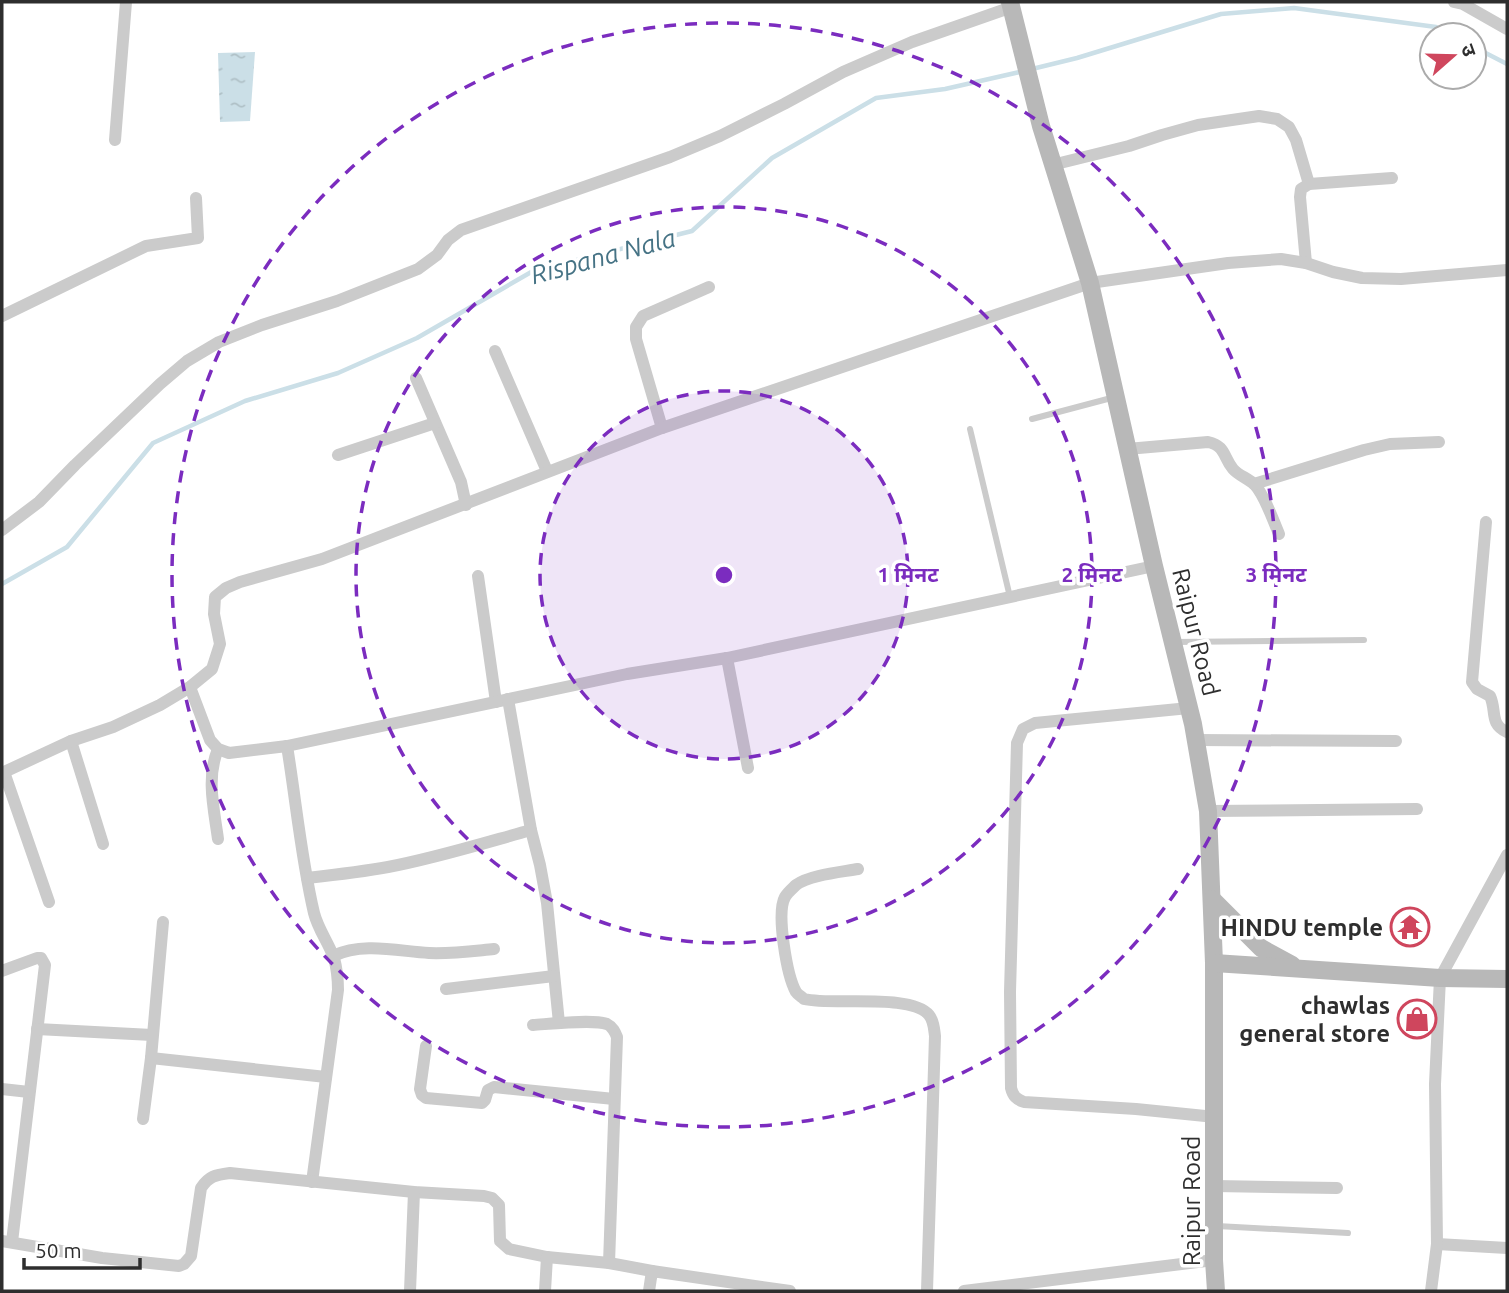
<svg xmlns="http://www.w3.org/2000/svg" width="1509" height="1293" viewBox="0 0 1509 1293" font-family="Ubuntu,'Noto Sans Devanagari',sans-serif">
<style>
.water{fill:url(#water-ripples)}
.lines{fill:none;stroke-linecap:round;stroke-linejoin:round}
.stream{stroke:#cbdfe7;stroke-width:4.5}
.lane{stroke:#cbcbcb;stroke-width:6}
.street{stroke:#cbcbcb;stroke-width:12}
.secondary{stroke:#b8b8b8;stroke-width:18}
.ring{fill:none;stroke:#7b2cbf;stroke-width:3.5;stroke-dasharray:12 9}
.labels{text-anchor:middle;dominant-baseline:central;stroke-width:7;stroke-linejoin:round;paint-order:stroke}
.street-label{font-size:24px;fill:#2e2e2e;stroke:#fff}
.poi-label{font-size:24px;font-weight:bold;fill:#2e2e2e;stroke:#fff;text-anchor:end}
.water-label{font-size:26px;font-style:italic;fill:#467385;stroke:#fff}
.centre{fill:#7b2cbf;stroke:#fff;stroke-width:3.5}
.ring-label{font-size:21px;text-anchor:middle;font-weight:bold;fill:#7b2cbf;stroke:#fff;stroke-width:7;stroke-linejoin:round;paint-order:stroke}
</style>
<defs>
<pattern id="water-ripples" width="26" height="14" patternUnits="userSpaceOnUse" patternTransform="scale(1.75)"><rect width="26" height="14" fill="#cbdfe7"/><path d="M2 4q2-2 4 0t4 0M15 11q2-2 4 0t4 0" fill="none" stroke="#afc0c6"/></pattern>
</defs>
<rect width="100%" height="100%" fill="#fff"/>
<polygon class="water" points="255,52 250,121 220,122 218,53"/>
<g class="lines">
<g class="stream">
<polyline points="1474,47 1507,64"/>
<polyline points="1032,69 1077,58 1221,14 1294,8 1436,27 1451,35"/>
<polyline points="2,584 67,547 153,443 245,401 338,373 417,338 533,271 692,231 772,158 876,98 945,89 1024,71"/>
</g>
<g class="lane">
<polyline points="1032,419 1115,397"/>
<polyline points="970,429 1010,597"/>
<polyline points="1174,642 1364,640"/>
<polyline points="1217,1226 1348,1233"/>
</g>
<g class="street">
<polyline points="1454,2 1463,4 1507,29"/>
<polyline points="115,140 126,2"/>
<polyline points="1052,165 1129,146 1162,135 1198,125 1259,116 1277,119 1289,127 1296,140 1309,184"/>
<polyline points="1306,263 1300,197 1301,189 1309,184 1392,178"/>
<polyline points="2,316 146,246 198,238 196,198"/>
<polyline points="495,351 547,471"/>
<polyline points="416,378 461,482 466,505"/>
<polyline points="662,428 636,339 636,327 643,316 709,287"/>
<path d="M1127,449L1208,442C1226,446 1223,457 1233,469C1239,476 1248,478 1255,485C1265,496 1273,520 1279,534"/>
<polyline points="338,455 435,423"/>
<polyline points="1254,484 1364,450 1390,444 1439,442"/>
<path d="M1486,522L1472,682L1477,689L1490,696C1497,711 1489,724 1507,732"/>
<polyline points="2,530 39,502 75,465 160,384 187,361 219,342 262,325 337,301 418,269 437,255 448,240 461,230 670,157 720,136 784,104 843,72 912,42 1012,7"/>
<polyline points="478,576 496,702"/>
<polyline points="727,658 748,768"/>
<polyline points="190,687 210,740 218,749 229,753 287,746 627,674 727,658 1154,566"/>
<polyline points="508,699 531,830 540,865 547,903 559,1023"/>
<path d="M1189,708L1035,723L1023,729L1017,743L1010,992L1011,1088C1013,1096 1016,1099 1024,1102L1136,1109L1215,1117"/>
<polyline points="1196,740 1396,741"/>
<polyline points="71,741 103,844"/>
<path d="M287,746C296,801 301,858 314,913C318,929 328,942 334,958C337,969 338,979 338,990L312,1182"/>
<path d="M218,749C206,778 214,809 218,839"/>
<polyline points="4,772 49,902"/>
<polyline points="2,773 71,741 113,727 160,705 190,687 212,669 220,644 214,614 215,597 226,588 240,582 322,559 662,428 1090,283 1228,263 1281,259 1306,263 1333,272 1362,278 1401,279 1507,270"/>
<polyline points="1208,811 1417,809"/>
<path d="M858,869C842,872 809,875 796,885C793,888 787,893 785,897C776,913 787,976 796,992C798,995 802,997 804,999C833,1006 911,993 929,1015C934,1021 934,1029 935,1036L927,1291"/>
<path d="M307,878C334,875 361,872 388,867C436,858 484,843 531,830"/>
<path d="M333,956C363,942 397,951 429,953C451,954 473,951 494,949"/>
<polyline points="2,971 37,958 41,958 45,965 12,1242"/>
<polyline points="446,989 554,976"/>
<path d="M533,1025C549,1024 593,1019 607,1024C613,1027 615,1032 617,1037L609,1263"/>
<polyline points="37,1029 152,1035"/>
<polyline points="426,1046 420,1089 422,1095 426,1098 482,1103 485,1100 488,1090 494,1087 614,1099"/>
<polyline points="151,1058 326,1077"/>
<polyline points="2,1089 29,1092"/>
<polyline points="143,1119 151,1058 163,922"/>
<polyline points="1215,1186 1337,1188"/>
<path d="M2,1241L102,1258L179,1266L184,1264L191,1256L201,1188C209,1176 215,1175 230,1173L414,1192L484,1196L492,1198L499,1205L500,1241L509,1249L547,1257L609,1263L652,1271"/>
<polyline points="1437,1244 1507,1248"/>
<polyline points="410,1291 414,1192"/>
<polyline points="545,1291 547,1257"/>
<polyline points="649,1291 652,1271 790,1291"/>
<polyline points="964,1291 1214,1260"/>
<polyline points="1431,1291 1437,1244 1435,1084 1440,978 1507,855"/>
</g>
<g class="secondary">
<polyline points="1010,2 1041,126 1090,283 1154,566 1193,724 1208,811 1214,963 1214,1260 1216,1291"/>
<polyline points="1212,899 1261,948 1292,965"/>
<polyline points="1214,963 1440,978 1507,979"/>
</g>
</g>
<circle cx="724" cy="575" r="184" fill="#7b2cbf" fill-opacity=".12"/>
<g class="ring">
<circle cx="724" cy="575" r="184"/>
<circle cx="724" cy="575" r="368"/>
<circle cx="724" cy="575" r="552"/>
</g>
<defs>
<symbol id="temple-ring" viewBox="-11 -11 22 22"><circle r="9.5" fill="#fff" stroke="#cf465d" stroke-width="1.5"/><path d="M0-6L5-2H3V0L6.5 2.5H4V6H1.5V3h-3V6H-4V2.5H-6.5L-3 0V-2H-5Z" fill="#cf465d"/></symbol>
<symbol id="shop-ring" viewBox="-11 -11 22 22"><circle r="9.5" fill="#fff" stroke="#cf465d" stroke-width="1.5"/><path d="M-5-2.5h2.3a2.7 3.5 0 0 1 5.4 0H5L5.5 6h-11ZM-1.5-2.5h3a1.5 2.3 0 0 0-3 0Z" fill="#cf465d"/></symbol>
</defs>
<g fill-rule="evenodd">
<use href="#temple-ring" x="1388" y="905" width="44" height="44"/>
<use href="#shop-ring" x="1395" y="997" width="44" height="44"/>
</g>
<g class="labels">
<g class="street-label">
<text transform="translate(1196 632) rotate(76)">Raipur Road</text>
<text transform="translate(1191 1201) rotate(-90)">Raipur Road</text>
</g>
<g class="poi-label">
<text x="1383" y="927">HINDU temple</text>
<text x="1390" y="1005">chawlas<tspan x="1390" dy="28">general store</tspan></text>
</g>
<g class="water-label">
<text transform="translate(603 256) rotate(-15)">Rispana Nala</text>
</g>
</g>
<circle cx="724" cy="575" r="10" class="centre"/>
<g class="ring-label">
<text x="908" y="582">1 मिनट</text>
<text x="1092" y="582">2 मिनट</text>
<text x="1276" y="582">3 मिनट</text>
</g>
<rect width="1509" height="1293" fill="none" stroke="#2e2e2e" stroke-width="7"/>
<g transform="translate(1453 56) rotate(70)"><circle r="33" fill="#ffffff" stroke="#ababab" stroke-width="2"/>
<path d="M0-5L12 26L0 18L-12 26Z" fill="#cf465d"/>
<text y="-10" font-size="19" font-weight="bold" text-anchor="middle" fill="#2e2e2e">उ</text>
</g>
<path d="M24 1258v10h116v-10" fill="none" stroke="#2e2e2e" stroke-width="3.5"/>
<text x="35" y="1258" font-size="21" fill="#2e2e2e" stroke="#ffffff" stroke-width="5" paint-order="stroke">50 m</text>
</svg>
